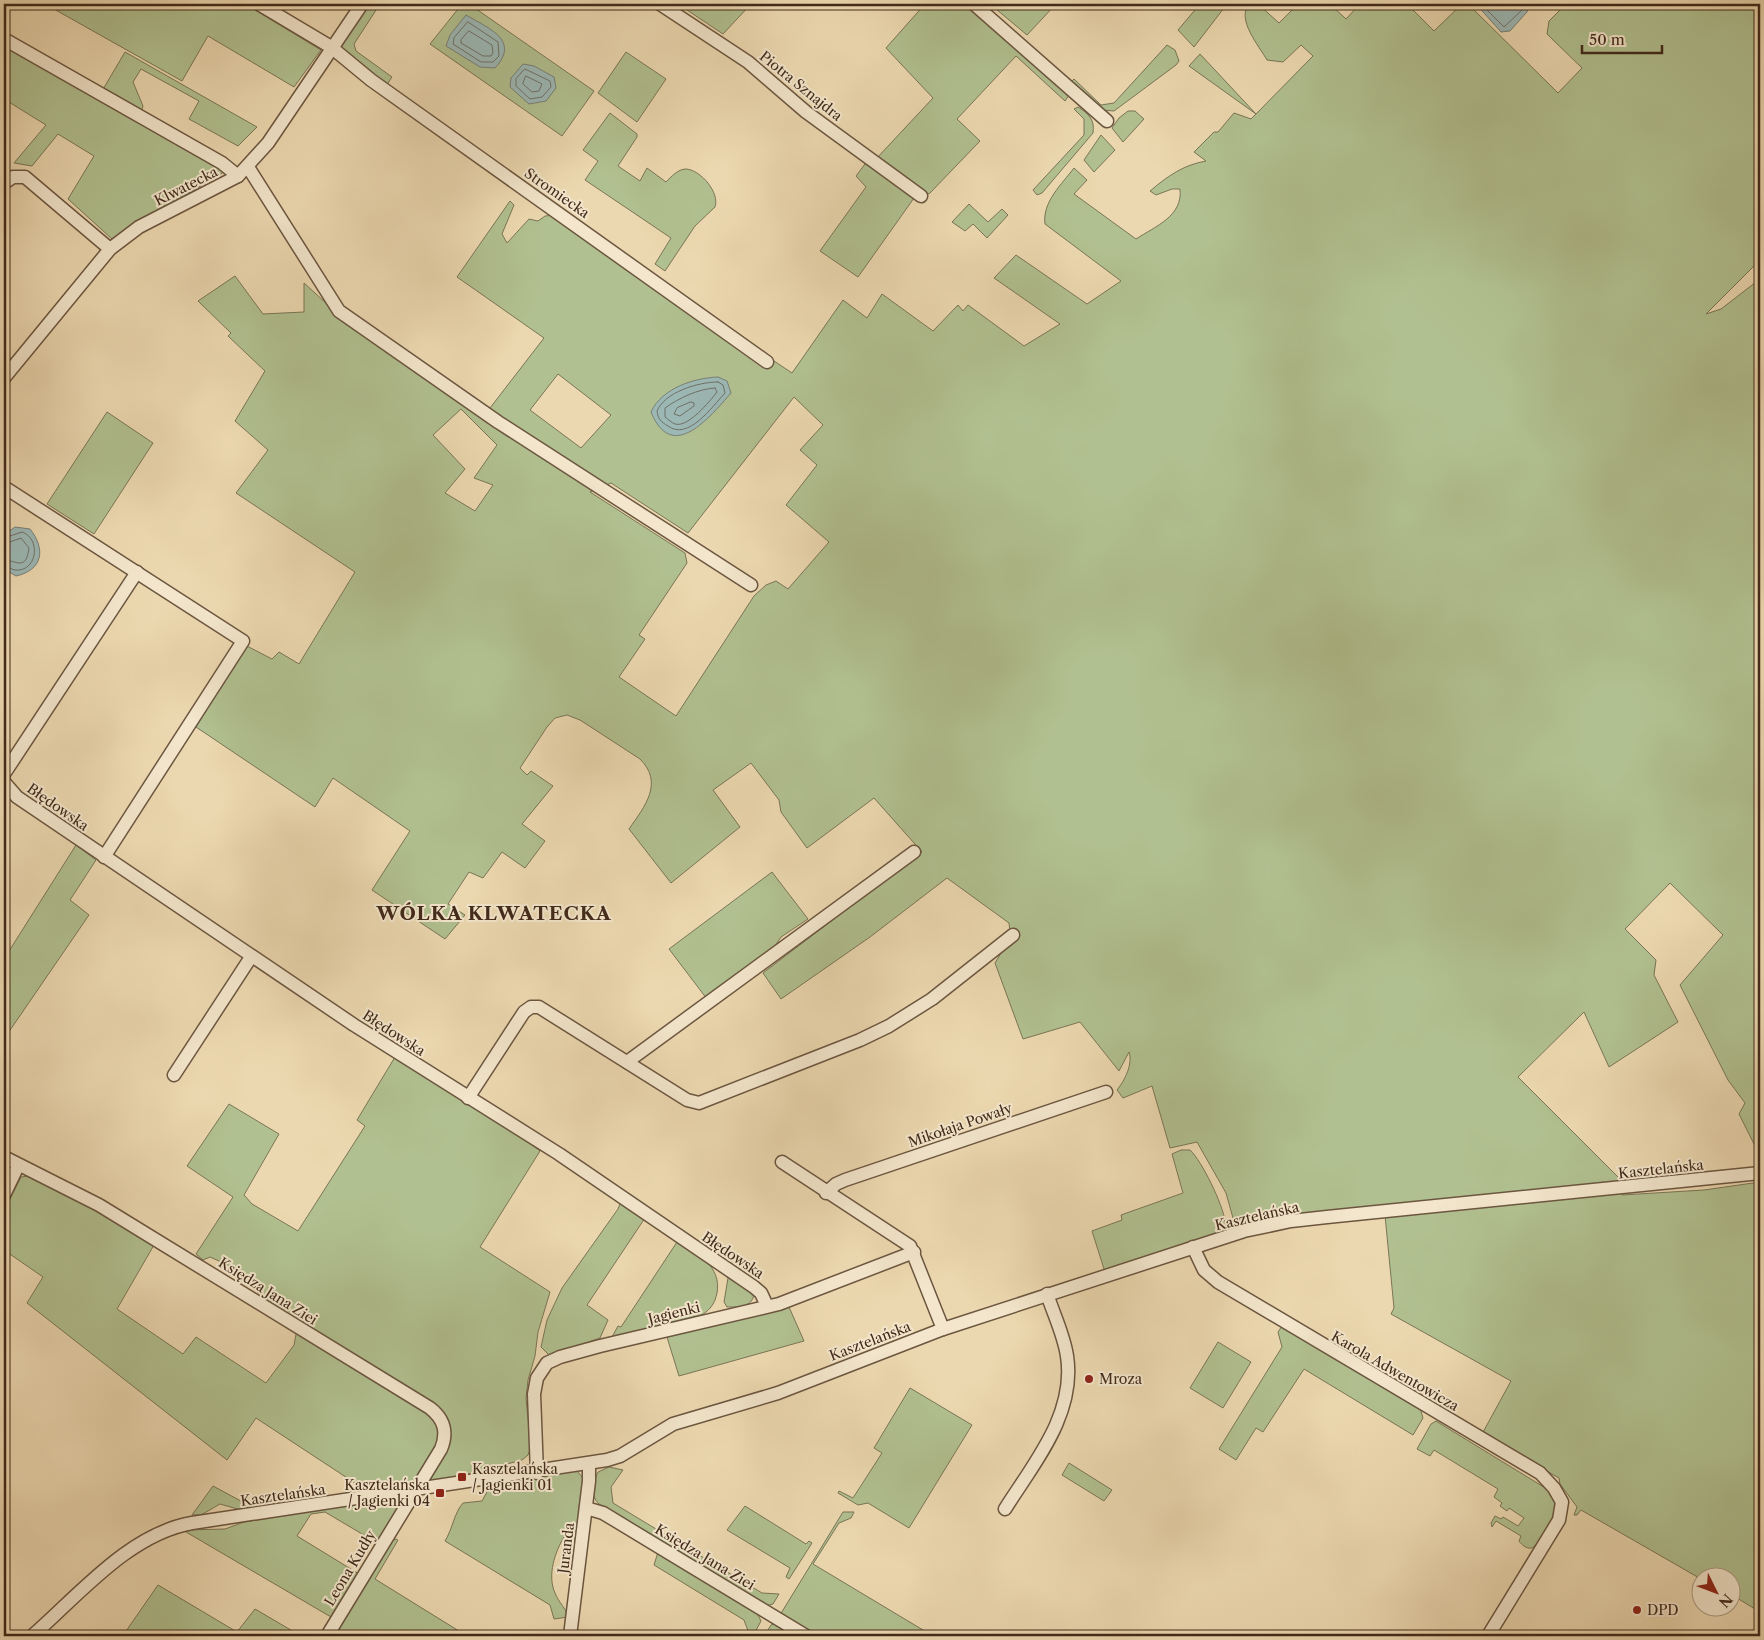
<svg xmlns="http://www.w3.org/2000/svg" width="1764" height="1640" viewBox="0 0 1764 1640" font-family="'Libre Caslon Text',serif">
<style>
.green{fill:#b1c090;stroke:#7a7556;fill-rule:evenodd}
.water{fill:#9cb8b5;stroke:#787f77}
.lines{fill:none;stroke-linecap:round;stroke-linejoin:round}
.shore{stroke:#6f7168;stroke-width:1}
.street-casing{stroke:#6c5640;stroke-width:15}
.street{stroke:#f3e6cc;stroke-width:12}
.poi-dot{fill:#8f2418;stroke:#f3e6cc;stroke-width:2}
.labels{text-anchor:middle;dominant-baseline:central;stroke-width:4;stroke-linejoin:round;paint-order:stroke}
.street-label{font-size:14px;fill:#422a1b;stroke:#f3e6cc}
.poi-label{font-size:14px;fill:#422a1b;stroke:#f3e6cc;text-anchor:start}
.district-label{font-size:19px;font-weight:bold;letter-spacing:1px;fill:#422a1b;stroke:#f3e6cc}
</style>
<rect width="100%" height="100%" fill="#ecd8b0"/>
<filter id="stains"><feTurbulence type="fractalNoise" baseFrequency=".004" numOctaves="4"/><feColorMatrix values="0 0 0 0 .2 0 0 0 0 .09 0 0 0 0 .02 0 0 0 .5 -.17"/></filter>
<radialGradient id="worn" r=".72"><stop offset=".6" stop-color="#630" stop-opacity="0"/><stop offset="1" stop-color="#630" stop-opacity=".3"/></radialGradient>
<g class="green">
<polygon points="45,4 245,4 321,50 294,87 208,36 182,81"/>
<polygon points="369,4 380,4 354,44 356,51 392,77 386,86 340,50 341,45"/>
<polygon points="462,4 469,4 594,91 562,136 430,44"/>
<polygon points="678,4 751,4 723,34"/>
<polygon points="925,4 967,4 1069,95 1065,101 1016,56 957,119 980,141 929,194 876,159 933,98 886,48"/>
<polygon points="990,4 1056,4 1027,35"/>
<polygon points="1200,4 1227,4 1194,47 1178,30"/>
<path d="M1249,4H1258L1279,23L1298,4H1330L1346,19L1360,4H1407L1434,31L1462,4H1468L1558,93L1582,68L1547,34L1549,21L1564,6L1558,4H1760V260L1706,314L1721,309L1760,279V1156L1739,1114L1745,1103L1728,1080L1680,985L1723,935L1670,883L1625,929L1656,960L1654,975L1678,1022L1609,1067L1584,1012L1518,1077L1621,1180L1622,1195L1704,1190L1760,1182V1612L1732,1595V1578L1701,1579L1581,1510L1577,1515H1574L1577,1507L1560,1484L1559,1478L1482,1434L1511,1381L1391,1314L1394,1308L1384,1205L1244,1226L1233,1218L1226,1193L1197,1142L1170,1148L1152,1086L1123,1098L1117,1090C1125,1080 1133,1064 1129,1052L1119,1071L1080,1022L1023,1039L995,963L1001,953L997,942L1010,932L1009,923L947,878L870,937L781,999L763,973L922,852L874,798L807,848L781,812L779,800L751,763L713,790L740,827L671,883L629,829C645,806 664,783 640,759L580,720L567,715L555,718L547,727L520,768L527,775L531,771L553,786L522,824L545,841L525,868L502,852L483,878L469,872L448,904L465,915L445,939L372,890L410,831L333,778L315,807L196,727L245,645L272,659L279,652L299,664L355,572L236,493L268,450L235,421L265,371L228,336L231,333L198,301L235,276L263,314L304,312V283L328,305L400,356L405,349L490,408L544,338L457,277L510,201L514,205L502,234L507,243L529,219L538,221L545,216L556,215L792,373L843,300L867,318L882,294L933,331L958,305L963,311L968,305L1024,346L1060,324L994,278L1016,255L1087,304L1121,281L1045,224C1042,202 1062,184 1074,168L1087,180L1074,194L1136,239C1156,226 1183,216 1180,189H1172L1156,195L1150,191C1168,176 1183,165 1206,161L1194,152L1214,132H1218L1234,113L1251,119L1256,114L1189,66L1200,54L1256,114L1313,56L1301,45L1283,62L1267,60C1259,46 1236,19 1249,4ZM558,374L611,415L581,448L530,410ZM794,397L823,425L800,450L817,465L786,505L829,542L788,589L776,581L766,585L754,596L676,716L619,677L645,639L639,635L687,563L685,553L590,492L611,483L688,533ZM461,409L497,445L474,478L493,485L475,511L445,493L465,469L433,435Z"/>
<polygon points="4,44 224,172 112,239 68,199 94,156 58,134 32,166 14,163 46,125 4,99"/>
<polygon points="1167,45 1175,50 1179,61 1176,65 1114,111 1101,110 1070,83 1074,79 1101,105 1114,103"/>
<polygon points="125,52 257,127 238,146 189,119 199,101 141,69 133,82 143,106 141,112 102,91"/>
<polygon points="626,52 666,79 637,122 598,93"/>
<path d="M1078,107C1089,114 1095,120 1093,133L1042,193L1037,195L1033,190L1084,135V119L1074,109Z"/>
<polygon points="1128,111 1135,111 1144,119 1123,142 1112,128 1119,118"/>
<path d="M610,113L637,134V137L618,166L640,181L647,168L666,182C671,177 678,169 686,169C701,170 720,193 715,207L695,226L665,271L655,264L671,238L585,180L598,161L583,150Z"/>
<polygon points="1101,135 1115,150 1094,172 1084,160"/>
<polygon points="865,164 875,169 914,198 858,277 820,251 866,187 856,176"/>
<polygon points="969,204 988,222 1002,209 1008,215 987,238 973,224 965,231 952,222"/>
<polygon points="107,412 153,443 94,534 47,504"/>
<polygon points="76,845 96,860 70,900 89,915 4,1039 4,959"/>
<polygon points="772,872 808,919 781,937 773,949 707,999 669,949"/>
<polygon points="395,1057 500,1121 540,1151 480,1247 550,1292 538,1332 535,1356 528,1380 526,1399 531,1446 528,1455 522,1460 458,1477 364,1489 256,1418 227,1460 27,1303 43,1277 4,1250 4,1211 21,1177 28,1176 89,1205 154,1245 117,1309 183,1354 196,1337 266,1383 294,1345 297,1329 228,1265 210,1257 203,1260 196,1254 233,1197 187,1166 229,1104 279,1134 244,1195 252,1204 298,1231 365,1126 357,1120"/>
<path d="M1181,1150H1190C1202,1161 1223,1205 1225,1221C1226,1227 1224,1231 1220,1235L1105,1272L1092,1231L1122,1220L1121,1215L1183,1193L1172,1154Z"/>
<polygon points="621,1201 645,1218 587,1305 608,1320 600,1338 550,1356 541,1347 547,1320 562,1288 618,1209"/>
<path d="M679,1239C696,1253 722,1266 717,1293C715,1303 711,1309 702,1315L612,1337L618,1326L621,1327Z"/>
<path d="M729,1272L754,1295C751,1308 738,1307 727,1307L724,1302Z"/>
<polygon points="789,1307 804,1341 679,1376 666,1334"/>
<polygon points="1282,1326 1420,1408 1423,1418 1413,1435 1304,1369 1263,1432 1256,1428 1236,1460 1219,1449 1282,1347 1278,1332"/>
<polygon points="1218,1342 1251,1362 1223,1408 1190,1388"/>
<polygon points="910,1388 972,1425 909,1528 868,1503 858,1505 838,1493 839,1491 853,1498 882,1453 874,1448"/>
<path d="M1436,1421L1547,1489C1550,1494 1556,1500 1556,1507C1556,1513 1538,1546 1532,1548C1526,1549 1522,1545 1519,1541L1521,1536L1496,1521L1492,1527L1491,1523L1495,1516L1501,1519L1503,1517L1518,1526L1524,1518L1509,1508L1507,1511L1500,1506L1502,1503L1494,1497L1498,1489L1434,1450L1430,1456L1417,1449L1431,1424Z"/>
<polygon points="1069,1463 1112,1490 1104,1501 1062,1475"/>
<path d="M609,1467L623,1470L611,1487L613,1503L762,1593L779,1594L773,1604L765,1606L599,1504C590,1496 593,1482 598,1472Z"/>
<path d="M577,1471L585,1480L575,1541L564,1537C555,1552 547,1575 555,1593C559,1603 566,1608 568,1617L554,1619L550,1605L445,1541C453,1528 454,1513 463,1503L482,1501L493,1481Z"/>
<polygon points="213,1486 252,1507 241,1510 220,1504 201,1515 192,1515"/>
<polygon points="390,1498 398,1501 399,1510 379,1544 325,1512 311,1514 297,1536 359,1574 331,1617 186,1532 187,1530 225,1529 244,1522 364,1503 372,1505"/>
<polygon points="745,1506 806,1544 809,1541 812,1543 789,1579 786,1577 790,1568 727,1530"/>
<polygon points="843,1512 854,1512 851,1518 839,1523 813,1564 933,1636 815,1636 780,1615"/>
<polygon points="396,1539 398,1540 375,1579 467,1636 331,1636 392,1541"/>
<polygon points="658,1552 757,1613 761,1621 753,1636 750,1636 744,1620 654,1565"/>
<polygon points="158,1585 237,1632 255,1609 301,1636 126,1636 124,1634"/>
<polygon points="775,1623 797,1636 764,1636 771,1625"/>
</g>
<g class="water">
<polygon points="1476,4 1529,4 1527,12 1510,31 1501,32"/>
<path d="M466,15C488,28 521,40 495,68L480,67L446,46L450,35Z"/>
<polygon points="523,64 534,66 554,77 556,88 546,101 529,104 510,87 511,78"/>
<path d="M718,377L727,381L731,393C710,417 672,464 651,412C662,388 694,378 718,377Z"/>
<path d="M15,527L30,529C46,549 43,570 16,576L4,569V535Z"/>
</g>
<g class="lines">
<g class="shore">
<polyline points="1481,4 1504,27 1522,10 1524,4"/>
<polygon points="468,22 498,42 499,56 493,62 481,62 453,44 454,38"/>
<polygon points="469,31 492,45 493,53 491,56 483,56 461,43 461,40"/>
<polygon points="525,69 550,81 551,87 542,97 530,99 516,86 516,79"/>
<polygon points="526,76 542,84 539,91 532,92 523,84"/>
<path d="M718,382L723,385L725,393C712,407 688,441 668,426C661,422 658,419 657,411C665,392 698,382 718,382Z"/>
<path d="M715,388L717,392C710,401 688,428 675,424C672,423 668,419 665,417V408C679,398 698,389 715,388Z"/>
<polygon points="691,402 694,403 694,406 680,416 674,414 677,408"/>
<path d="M4,538L22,532C40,538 38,568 19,570C13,571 9,567 4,566"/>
<path d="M4,544L21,538L29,548C26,572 16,560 4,560"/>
</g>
<defs>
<g id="street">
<polyline points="259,4 331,47 371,80 767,362"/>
<polyline points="660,4 748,62 806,112 921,196"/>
<polyline points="974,4 1107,121"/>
<polyline points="4,39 222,163 238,176"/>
<polyline points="248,167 339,311 498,422 751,585"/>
<polyline points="4,183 13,177 25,177 110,249"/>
<polyline points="4,378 110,249 139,227 238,176 268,143 362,4"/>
<polyline points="4,487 243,641 104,857"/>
<polyline points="4,774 137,572"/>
<polyline points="4,782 17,797 354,1025 559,1154 754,1287 761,1293 767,1306"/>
<polyline points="627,1062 914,852"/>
<polyline points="174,1075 251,957"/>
<polyline points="468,1098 524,1012 531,1007 539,1007 687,1100 699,1103 860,1040 889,1026 932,999 1013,935"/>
<path d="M4,1157L99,1205L430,1408C444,1419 448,1432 441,1449L327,1636"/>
<polyline points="782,1162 910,1246 943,1329"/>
<polyline points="826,1193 836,1184 845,1180 1106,1092"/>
<polyline points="4,1195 18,1166"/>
<polyline points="1193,1247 1204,1270 1218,1282 1540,1473 1554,1488 1562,1502 1559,1520 1488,1636"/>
<polyline points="537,1473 534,1394 537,1378 547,1363 560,1357 600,1346 779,1304 914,1252"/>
<polyline points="586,1508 603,1513 806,1636"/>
<path d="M1005,1509C1034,1463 1076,1414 1067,1356C1064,1335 1054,1315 1047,1294"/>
<path d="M32,1636C79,1595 129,1534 192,1523L607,1460L620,1456L673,1424L778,1393L943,1329L1244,1231L1291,1221L1327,1217L1760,1173"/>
<polyline points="570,1636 589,1481 589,1464"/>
</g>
</defs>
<use href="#street" class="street-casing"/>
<use href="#street" class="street"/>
</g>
<g class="poi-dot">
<circle cx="1089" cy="1379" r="5"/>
<rect x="457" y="1472" width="10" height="10" rx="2.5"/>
<rect x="435" y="1488" width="10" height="10" rx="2.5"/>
<circle cx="1637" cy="1610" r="5"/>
</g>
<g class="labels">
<g class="street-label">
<text transform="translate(801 86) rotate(39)">Piotra Sznajdra</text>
<text transform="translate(186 186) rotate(-27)">Klwatecka</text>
<text transform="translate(557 193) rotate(35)">Stromiecka</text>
<text transform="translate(58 807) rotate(35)">Błędowska</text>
<text transform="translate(394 1033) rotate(33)">Błędowska</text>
<text transform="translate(960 1125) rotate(-19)">Mikołaja Powały</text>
<text transform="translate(1661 1169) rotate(-6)">Kasztelańska</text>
<text transform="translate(1257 1216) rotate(-13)">Kasztelańska</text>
<text transform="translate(733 1255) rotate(34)">Błędowska</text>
<text transform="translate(268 1291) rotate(32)">Księdza Jana Ziei</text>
<text transform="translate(674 1313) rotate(-14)">Jagienki</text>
<text transform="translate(870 1341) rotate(-21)">Kasztelańska</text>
<text transform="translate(1395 1371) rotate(30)">Karola Adwentowicza</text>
<text transform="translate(283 1495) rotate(-8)">Kasztelańska</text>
<text transform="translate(566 1548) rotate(-83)">Juranda</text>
<text transform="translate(705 1557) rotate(31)">Księdza Jana Ziei</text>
<text transform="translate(350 1568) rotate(-59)">Leona Kudły</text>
</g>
<g class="poi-label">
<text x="1099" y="1379">Mroza</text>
<text x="472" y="1469">Kasztelańska<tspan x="472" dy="16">/ Jagienki 01</tspan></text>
<text x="430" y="1485" text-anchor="end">Kasztelańska<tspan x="430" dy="16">/ Jagienki 04</tspan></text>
<text x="1647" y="1610">DPD</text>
</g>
<g class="district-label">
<text x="494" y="913">WÓLKA KLWATECKA</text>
</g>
</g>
<rect width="1764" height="1640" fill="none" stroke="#ecd8b0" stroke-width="20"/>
<rect x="5" y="5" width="1754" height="1630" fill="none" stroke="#422a1b" stroke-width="2.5"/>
<rect x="10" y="10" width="1744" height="1620" fill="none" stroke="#422a1b"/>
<g transform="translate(1716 1592) rotate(132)"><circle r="24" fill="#f3e6cc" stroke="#ac9b85"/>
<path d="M0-4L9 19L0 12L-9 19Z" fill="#8f2418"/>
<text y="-8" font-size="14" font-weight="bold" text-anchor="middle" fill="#422a1b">N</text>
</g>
<path d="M1582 45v8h80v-8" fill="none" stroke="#422a1b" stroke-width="2.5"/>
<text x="1589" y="45" font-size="15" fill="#422a1b" stroke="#f3e6cc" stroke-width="4" paint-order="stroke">50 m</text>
<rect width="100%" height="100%" filter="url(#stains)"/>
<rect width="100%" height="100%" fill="url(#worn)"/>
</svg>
